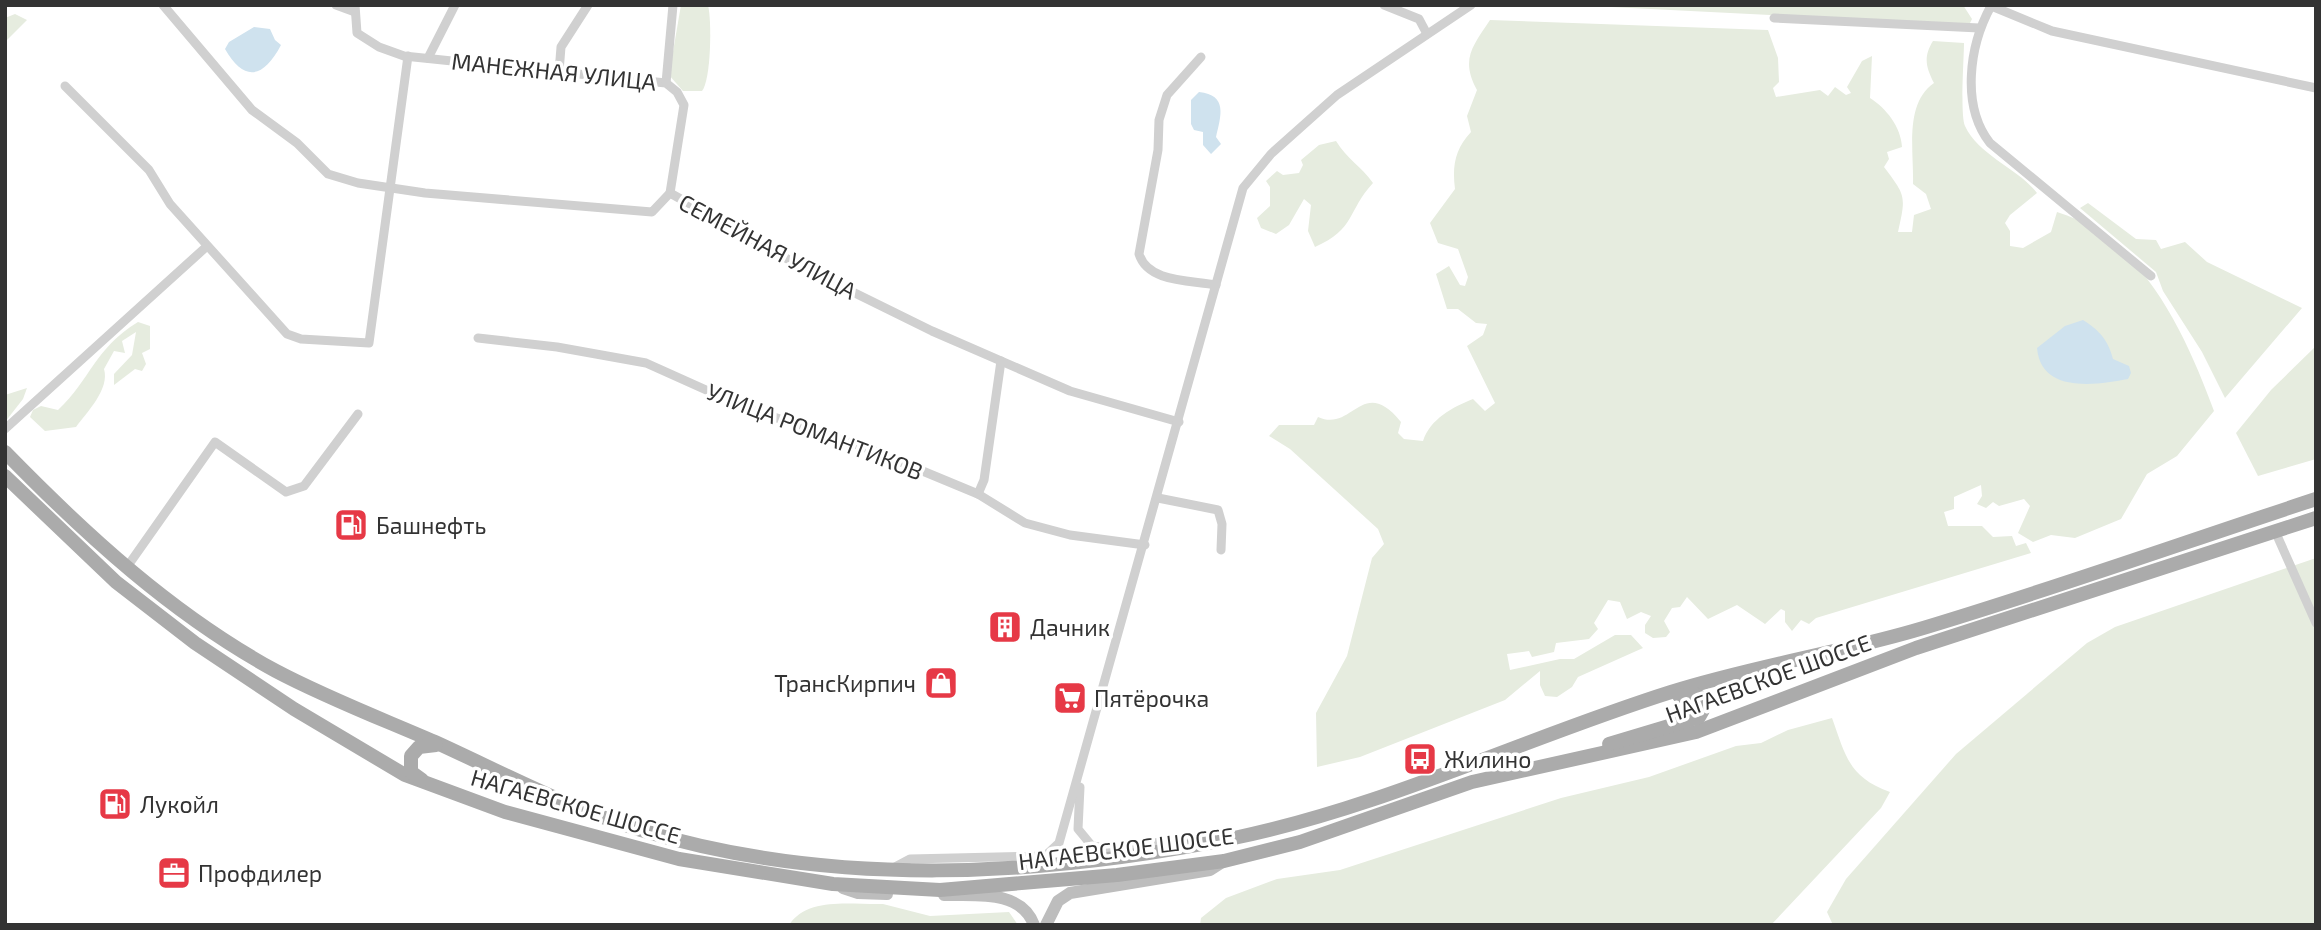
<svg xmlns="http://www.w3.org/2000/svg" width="2321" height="930" viewBox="0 0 2321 930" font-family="'Exo 2',sans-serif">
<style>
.green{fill:#e6ecdf}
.water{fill:#cfe2ee}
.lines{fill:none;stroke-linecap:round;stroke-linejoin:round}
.street{stroke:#d0d0d0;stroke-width:9}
.secondary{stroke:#bdbdbd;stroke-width:12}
.primary{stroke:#ababab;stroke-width:14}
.labels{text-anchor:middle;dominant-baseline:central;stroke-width:7;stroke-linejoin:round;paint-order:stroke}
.street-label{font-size:23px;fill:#333;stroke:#fff}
.poi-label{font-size:23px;fill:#333;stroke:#fff;text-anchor:start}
</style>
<rect width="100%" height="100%" fill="#fff"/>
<g class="green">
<path d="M681,5H708C712,21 711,80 702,91H683L669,75Z"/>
<polygon points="1571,5 1963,5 1972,19 1969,25"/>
<polygon points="15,14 27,20 5,42 5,18"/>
<path d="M1490,20L1768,30L1778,58L1779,82L1773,88L1776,97L1820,90L1828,96L1835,87L1846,95L1851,93L1847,87L1862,61L1872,56L1870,98C1886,108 1901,127 1902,147L1887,152L1889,159L1884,167C1906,196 1906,196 1898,232H1912L1914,215L1931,209L1926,194L1913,184C1914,151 1904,104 1934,83C1926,67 1923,57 1933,41L1964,43C1964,59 1960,114 1965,126C1979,156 2018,168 2037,193L2010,215L2005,223L2010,231V246L2023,248L2051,232L2057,212C2142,237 2186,335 2214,411L2177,456L2147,474L2121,519L2075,538L2051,535L2033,542L2018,533L2030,506L2024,499L1999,506L1993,502L1986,508L1977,504L1982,496L1981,485L1954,497V509L1944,512L1948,526H1982L1993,537L2012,536L2016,546L2026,543L2031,553L1816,618L1809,624L1801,620L1792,631L1785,622V611L1781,609L1765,624L1737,605L1708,619L1687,597L1680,607L1672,608L1664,621L1670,632L1666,637L1653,638L1645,633V625L1651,616L1641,612L1627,619L1620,602L1608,600L1594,623L1598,629L1589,639L1556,643L1554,652L1532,657L1529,651L1507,654L1510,670L1560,659H1574L1615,635H1631L1643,648L1578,677L1572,687L1557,697L1545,696L1540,685V671L1505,700L1360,757L1317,767L1316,713L1347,656L1372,558L1384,544L1378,529L1290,449L1269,436L1279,425H1314L1318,417C1353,433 1362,374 1401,422L1398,433L1404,439L1423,441C1430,419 1453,407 1473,399L1485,411L1495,403L1467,346L1483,335L1487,324L1476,323L1458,309H1447L1436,274L1449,266L1460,285L1465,286L1468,277L1458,249L1438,243L1430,223L1455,189C1452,166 1455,149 1471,132L1467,116L1477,90C1460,59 1473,46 1490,20Z"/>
<path d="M1336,141C1347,159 1361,166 1373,183C1347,211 1356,229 1315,247L1308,231L1311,205L1304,199L1289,225L1276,234L1261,228L1257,218L1270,206V187L1266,181L1277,171L1283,175L1299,173L1303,165L1301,160L1319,145Z"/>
<polygon points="2088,203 2136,239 2156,240 2161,249 2185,242 2207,262 2302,308 2225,398 2202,352 2163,291 2156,272 2080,208"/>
<path d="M138,322L150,326V349L142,353L146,364L142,371L135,369L114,385V374L132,355L136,332L122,341L125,353L114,351L104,369C110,389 87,412 76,427L45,431L30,417L33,410L41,406L58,410C91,379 94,349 138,322Z"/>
<polygon points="2316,346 2316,459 2258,476 2236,433 2271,390"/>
<polygon points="27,388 23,399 5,422 5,395"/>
<polygon points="2316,558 2316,925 1833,925 1827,912 1846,879 1956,754 2087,643 2115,627"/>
<path d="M1832,718C1846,757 1849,777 1890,792L1881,808L1771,925H1200L1201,918L1226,898L1277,879L1340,870L1561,798L1649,777L1736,746L1761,743L1788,730Z"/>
<path d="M883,904L930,916L1009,912L1018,925H789C808,896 852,905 883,904Z"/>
</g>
<g class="water">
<path d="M254,27L270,29L275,40L281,45C263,79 244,82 225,49L229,42Z"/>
<path d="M1199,92C1228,95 1221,116 1216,137L1221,144L1211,154L1203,145V132L1194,130L1191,124V100Z"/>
<path d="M2083,320C2100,331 2108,340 2113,359L2129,366L2131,373L2128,379C2097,385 2041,394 2037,348L2065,326Z"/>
</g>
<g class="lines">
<g class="street">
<polyline points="163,5 252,110 297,143 328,174 358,183 425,193 652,212 670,193 800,266 932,331 1070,391 1179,422"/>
<polyline points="336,5 355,12"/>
<polyline points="355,5 357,33 379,47 404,56 666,83 677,92 684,105 670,193"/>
<polyline points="1384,5 1419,19 1427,34"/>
<polyline points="1989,5 2052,31 2316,88"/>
<path d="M1991,6C1969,46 1961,106 1990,143L2151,276"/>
<polyline points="1774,18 1979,28"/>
<path d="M1201,57L1167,95L1159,120L1158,150L1139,254C1148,283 1191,280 1216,285"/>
<polyline points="428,58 455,5"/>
<polyline points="559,72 561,47 588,5"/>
<polyline points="666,83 673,5"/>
<polyline points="65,86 149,170 170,204 287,334 301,339 369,343 408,56"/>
<polyline points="478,338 557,347 646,363 744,407 872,450 978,494 1025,523 1070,535 1145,545"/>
<polyline points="5,429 206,247"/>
<polyline points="978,494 984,480 1001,361"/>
<polyline points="1158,498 1218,510 1222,524 1221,550"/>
<polyline points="2275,531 2316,623"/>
<polyline points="127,567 215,442 286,492 304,486 358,414"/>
<polyline points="1080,787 1078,829 1092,846 1117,849 1223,832 1235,835"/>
<polyline points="895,867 910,859 1045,856 1059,843 1243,188 1271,154 1337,95 1471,5"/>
</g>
<g class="secondary">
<polyline points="843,888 858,893 887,894"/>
<path d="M944,895C974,896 1021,889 1034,925"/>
<polyline points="1046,925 1058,901 1070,893 1210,870 1224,861"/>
</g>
<g class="primary">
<path d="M5,452C86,535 173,615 276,671C327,698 382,719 435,742C503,773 570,809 641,830C831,888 1042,877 1234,838C1384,807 1525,738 1671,692C1750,667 1833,654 1913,631C2048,591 2182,543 2316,499"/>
<polyline points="5,476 116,582 195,643 294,709 405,775 505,812 679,859 833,884 940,890 1117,875 1224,861 1300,842 1472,782 1696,732 1916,648 2316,518"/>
<polyline points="1609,744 1699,717 1703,710 1700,697 1695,694 1679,696"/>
<polyline points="422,780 411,772 411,756 419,747 436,745"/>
</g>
</g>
<defs>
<symbol id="fuel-square" viewBox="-11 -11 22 22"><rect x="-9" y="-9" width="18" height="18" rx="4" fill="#e63946" stroke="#fff"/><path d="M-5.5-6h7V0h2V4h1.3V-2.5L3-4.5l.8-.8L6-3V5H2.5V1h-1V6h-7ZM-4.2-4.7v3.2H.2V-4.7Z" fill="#fff"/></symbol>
<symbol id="building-square" viewBox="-11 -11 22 22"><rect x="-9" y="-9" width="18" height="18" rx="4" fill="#e63946" stroke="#fff"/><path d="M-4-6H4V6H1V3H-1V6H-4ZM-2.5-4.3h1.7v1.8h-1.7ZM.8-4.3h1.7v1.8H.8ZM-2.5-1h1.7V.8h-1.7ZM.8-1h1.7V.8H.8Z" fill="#fff"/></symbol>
<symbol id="shop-square" viewBox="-11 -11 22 22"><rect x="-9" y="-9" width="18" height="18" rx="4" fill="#e63946" stroke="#fff"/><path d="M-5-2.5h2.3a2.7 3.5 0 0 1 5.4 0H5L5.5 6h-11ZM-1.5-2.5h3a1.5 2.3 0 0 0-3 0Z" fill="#fff"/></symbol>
<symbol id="supermarket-square" viewBox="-11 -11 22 22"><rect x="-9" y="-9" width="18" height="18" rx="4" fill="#e63946" stroke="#fff"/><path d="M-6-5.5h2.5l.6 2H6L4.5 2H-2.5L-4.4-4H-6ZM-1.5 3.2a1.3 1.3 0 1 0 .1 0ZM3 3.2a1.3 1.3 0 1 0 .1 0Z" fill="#fff"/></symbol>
<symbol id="bus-square" viewBox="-11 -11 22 22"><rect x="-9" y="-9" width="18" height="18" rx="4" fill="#e63946" stroke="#fff"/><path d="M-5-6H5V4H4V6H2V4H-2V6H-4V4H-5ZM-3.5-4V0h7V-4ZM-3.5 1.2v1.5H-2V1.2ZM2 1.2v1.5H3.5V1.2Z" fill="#fff"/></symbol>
<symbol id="office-square" viewBox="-11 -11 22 22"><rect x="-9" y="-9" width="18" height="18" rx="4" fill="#e63946" stroke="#fff"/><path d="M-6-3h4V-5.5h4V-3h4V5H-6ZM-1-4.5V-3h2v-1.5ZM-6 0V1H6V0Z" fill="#fff"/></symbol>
</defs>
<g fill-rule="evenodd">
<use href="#fuel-square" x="332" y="506" width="38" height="38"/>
<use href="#building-square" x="986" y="608" width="38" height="38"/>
<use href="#shop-square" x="922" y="664" width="38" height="38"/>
<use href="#supermarket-square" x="1051" y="679" width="38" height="38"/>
<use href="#bus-square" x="1401" y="740" width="38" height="38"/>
<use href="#fuel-square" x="96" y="785" width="38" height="38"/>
<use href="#office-square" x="155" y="854" width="38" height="38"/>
</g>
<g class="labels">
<g class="street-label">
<text transform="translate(554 71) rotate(6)">МАНЕЖНАЯ УЛИЦА</text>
<text transform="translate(768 246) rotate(28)">СЕМЕЙНАЯ УЛИЦА</text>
<text transform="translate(815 431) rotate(21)">УЛИЦА РОМАНТИКОВ</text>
<text transform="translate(1768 678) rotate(-20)">НАГАЕВСКОЕ ШОССЕ</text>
<text transform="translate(576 806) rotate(16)">НАГАЕВСКОЕ ШОССЕ</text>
<text transform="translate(1126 848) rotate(-7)">НАГАЕВСКОЕ ШОССЕ</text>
</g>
<g class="poi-label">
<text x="376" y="525">Башнефть</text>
<text x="1030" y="627">Дачник</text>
<text x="916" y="683" text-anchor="end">ТрансКирпич</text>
<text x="1094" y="698">Пятёрочка</text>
<text x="1444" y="759">Жилино</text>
<text x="140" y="804">Лукойл</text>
<text x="198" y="873">Профдилер</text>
</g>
</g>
<rect width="2321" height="930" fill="none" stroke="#333333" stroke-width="14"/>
</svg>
